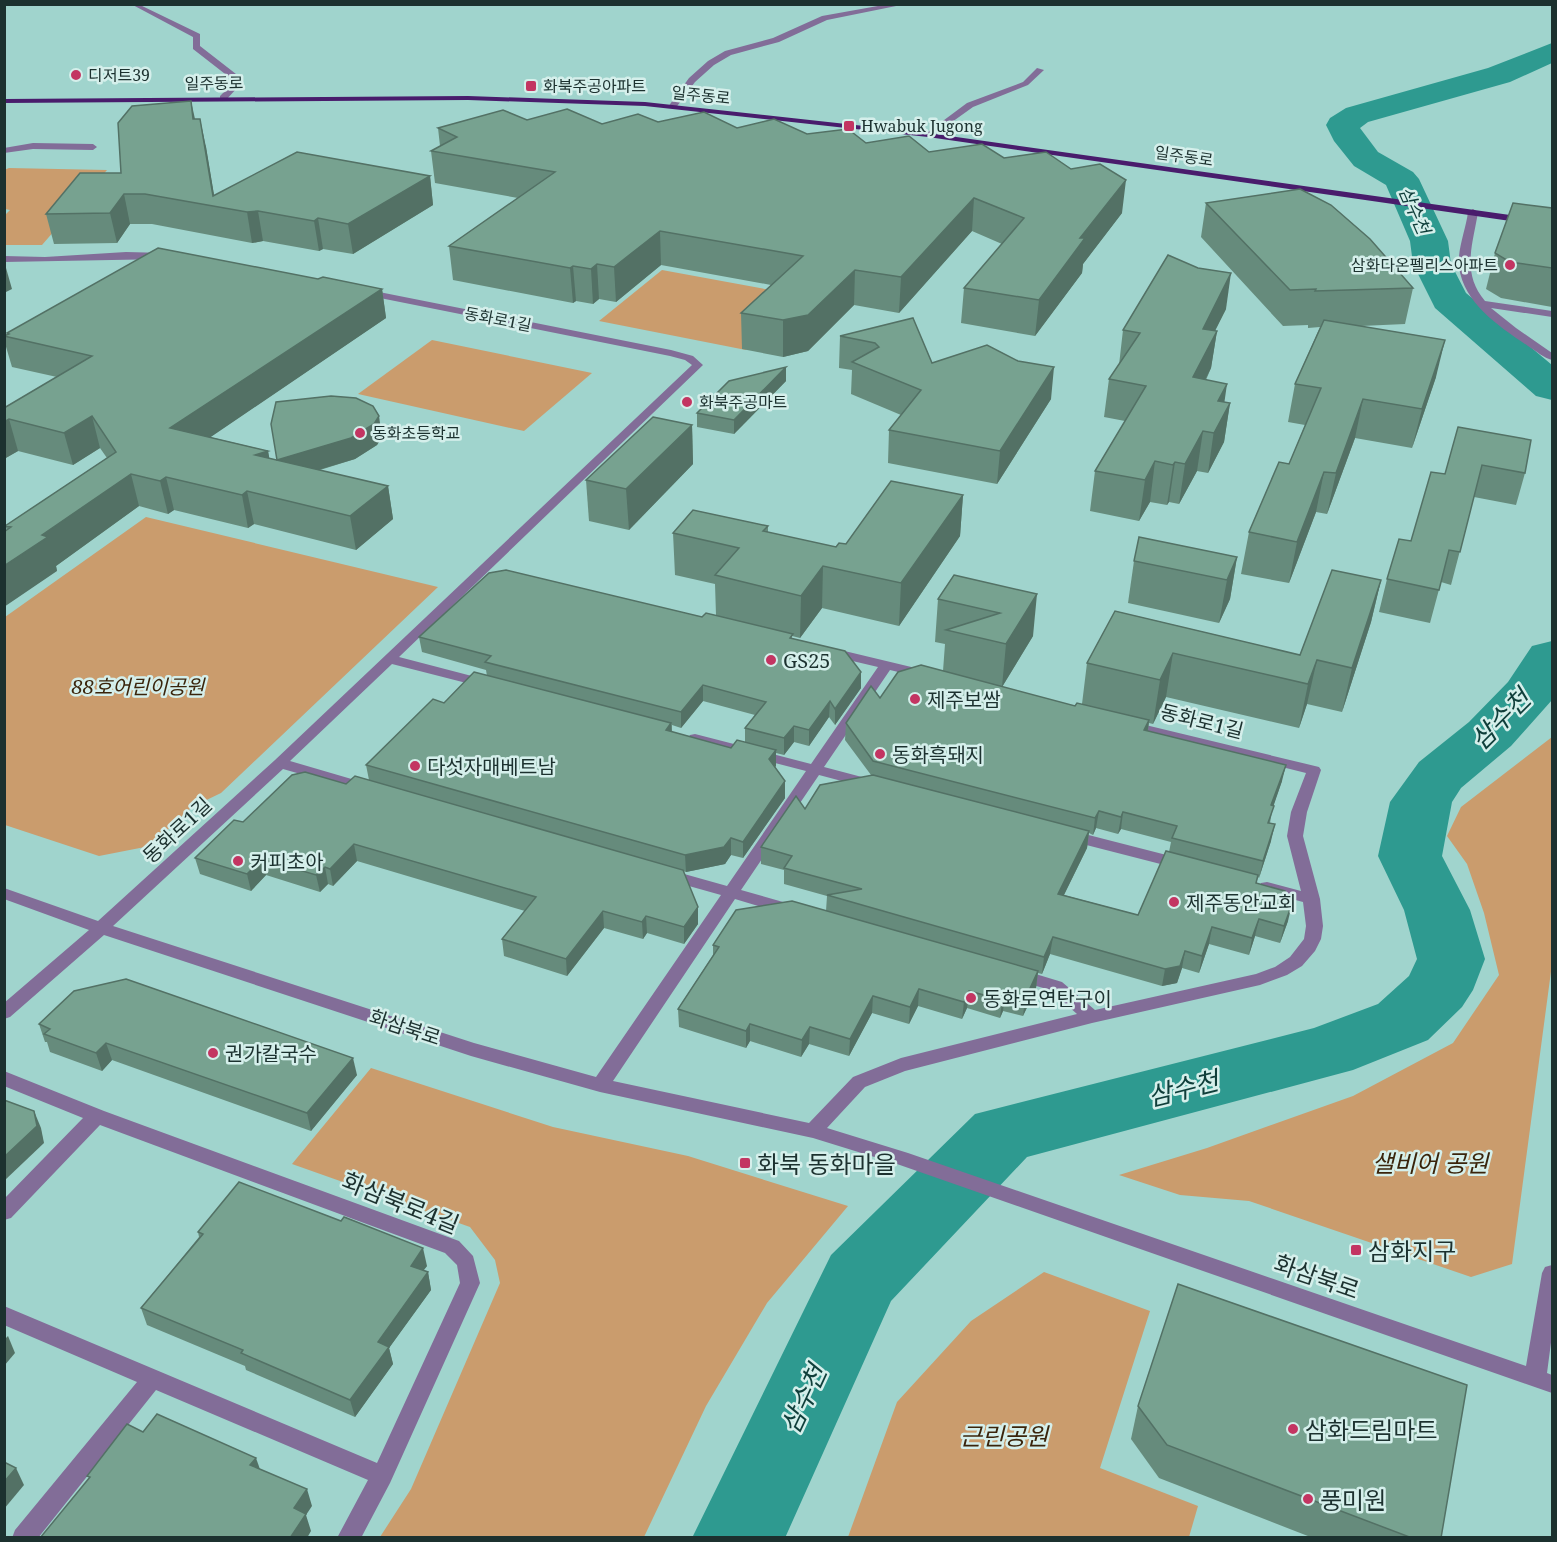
<svg xmlns="http://www.w3.org/2000/svg" width="1557" height="1542" viewBox="0 0 1557 1542" font-family="'Noto Serif','Noto Sans KR',serif">
<style>
.green{fill:#ca9c6d}
.lines{fill:none;stroke-linecap:round;stroke-linejoin:round}
.river{fill:#2e9a90;fill-rule:evenodd}
.minor{fill:#826d98;fill-rule:evenodd}
.major{fill:#491c6c;fill-rule:evenodd}
.wall{fill:#668b7c;fill-rule:evenodd}
.shaded-wall{fill:#537165}
.building{fill:#77a290;stroke:#537165;stroke-width:1.5}
.poi-dot{fill:#c33562;stroke:#d5efeb;stroke-width:2}
.labels{text-anchor:middle;dominant-baseline:central;stroke-width:5;stroke-linejoin:round;paint-order:stroke}
.far-poi-label{font-size:16px;fill:#1c312f;stroke:#d5efeb;text-anchor:start}
.far-street-label{font-size:16px;fill:#1c312f;stroke:#d5efeb}
.far-water-label{font-size:18px;font-style:italic;fill:#0f3e3a;stroke:#d5efeb}
.poi-label{font-size:20px;fill:#1c312f;stroke:#d5efeb;text-anchor:start}
.park-label{font-size:20px;font-style:italic;fill:#3a240b;stroke:#d5efeb}
.street-label{font-size:20px;fill:#1c312f;stroke:#d5efeb}
.near-park-label{font-size:24px;font-style:italic;fill:#3a240b;stroke:#d5efeb}
.near-poi-label{font-size:24px;fill:#1c312f;stroke:#d5efeb;text-anchor:start}
.near-street-label{font-size:24px;fill:#1c312f;stroke:#d5efeb}
.near-water-label{font-size:26px;font-style:italic;fill:#0f3e3a;stroke:#d5efeb}
</style>
<rect width="100%" height="100%" fill="#a0d4cd"/>
<g class="green">
<polygon points="9,168 107,170 42,245 5,245 5,215 10,210 5,209 4,170"/>
<polygon points="662,270 803,296 746,350 599,321"/>
<polygon points="432,340 592,373 524,431 358,394"/>
<polygon points="146,517 438,587 221,793 192,807 150,846 99,856 5,825 5,617"/>
<polygon points="1552,737 1552,964 1512,1264 1471,1277 1249,1201 1180,1195 1119,1175 1207,1148 1353,1096 1453,1043 1499,975 1484,913 1467,864 1447,836 1461,807"/>
<polygon points="371,1068 553,1127 688,1156 848,1206 767,1303 706,1406 644,1537 380,1537 411,1489 500,1283 495,1260 470,1227 292,1164"/>
<polygon points="1044,1272 1150,1311 1100,1468 1198,1506 1189,1537 848,1537 897,1402 971,1321"/>
</g>
<g class="lines">
<g class="river">
<polygon points="1552,43 1552,63 1510,82 1368,122 1360,128 1378,152 1413,172 1419,179 1448,241 1451,264 1466,293 1552,365 1552,400 1536,396 1435,308 1413,264 1410,241 1386,185 1354,166 1334,141 1326,125 1330,118 1346,108 1488,68"/>
<polygon points="1552,641 1552,700 1511,746 1461,788 1452,802 1442,856 1470,910 1485,959 1473,990 1462,1007 1428,1040 1353,1070 1027,1157 891,1301 785,1538 692,1538 831,1255 975,1114 1314,1028 1378,1004 1409,976 1417,959 1404,910 1378,856 1390,802 1419,762 1469,722 1508,682 1532,646"/>
</g>
<g class="minor">
<polygon points="131,4 138,4 200,34 200,46 236,74 237,88 226,100 220,100 220,96 230,86 229,77 193,49 193,37"/>
<polygon points="889,4 906,4 827,20 779,42 731,55 714,65 695,82 675,109 668,107 689,78 708,61 725,51 773,38 822,16"/>
<polygon points="1037,68 1044,70 1028,85 973,107 931,137 924,135 967,103 1023,82"/>
<polygon points="33,143 93,144 97,147 93,150 33,149 4,153 4,148"/>
<path d="M1473,209L1478,212C1473,244 1461,273 1485,301L1552,311V317L1491,308L1516,328L1552,353V360C1544,358 1536,351 1528,346C1500,327 1464,304 1459,267C1457,250 1466,229 1468,212Z"/>
<polygon points="126,252 166,253 171,256 166,259 4,262 4,256 45,257"/>
<polygon points="364,289 671,350 693,356 703,365 399,657 491,681 493,684 491,687 486,688 392,664 290,761 372,785 375,788 372,791 367,793 283,769 113,926 474,1043 596,1077 721,895 664,879 662,875 664,871 670,870 727,886 806,771 690,741 688,738 690,735 695,734 811,764 878,667 827,655 825,652 827,649 832,648 928,671 930,674 928,677 923,678 890,670 824,767 877,781 880,784 877,787 872,789 819,775 741,890 797,906 799,910 797,914 791,916 735,899 613,1081 809,1123 853,1077 901,1058 1077,1014 1050,990 1013,979 1010,975 1013,971 1019,969 1062,982 1095,1010 1256,974 1275,967 1290,957 1304,939 1306,926 1303,902 1261,891 1259,887 1261,883 1267,882 1301,891 1287,836 1291,812 1306,773 1124,728 1122,725 1124,722 1129,721 1319,767 1321,770 1307,812 1303,836 1320,899 1323,926 1321,939 1315,951 1302,966 1287,975 1260,985 1092,1023 905,1071 865,1087 827,1128 908,1153 1526,1366 1542,1273 1545,1267 1552,1265 1552,1335 1547,1373 1552,1375 1552,1393 897,1164 813,1138 600,1092 471,1056 104,935 10,1017 4,1019 4,1003 89,930 4,899 4,888 98,921 275,760 692,365 685,360 670,356 360,294 359,292"/>
<polygon points="1069,830 1186,860 1188,864 1186,868 1180,869 1063,839 1061,835"/>
<polygon points="4,1071 104,1111 459,1241 473,1256 480,1283 390,1483 361,1538 337,1538 368,1480 156,1390 38,1538 12,1538 15,1530 137,1382 4,1325 4,1306 377,1463 460,1283 457,1265 445,1253 100,1125 11,1218 4,1220 4,1199 83,1118 4,1086"/>
</g>
<polygon class="major" points="468,96 645,102 928,133 1552,221 1552,227 928,137 645,106 468,100 4,103 4,99"/>
</g>
<g class="wall">
<polygon points="195,119 206,147 214,195 430,176 433,205 353,254 323,249 319,251 263,241 252,243 152,224 130,224 117,243 54,244 46,214 121,173"/>
<polygon points="527,120 602,124 658,122 737,128 807,134 929,152 1004,158 1122,213 1083,264 1082,273 1035,336 961,323 964,288 1002,244 972,231 899,313 854,305 808,351 783,357 742,349 741,313 771,285 661,265 616,302 599,299 593,304 576,301 573,303 453,280 449,246 518,198 435,183 431,151 440,146 438,128"/>
<polygon points="1206,203 1413,288 1405,324 1361,326 1436,377 1412,448 1355,438 1327,514 1316,512 1289,583 1241,574 1249,532 1289,464 1305,425 1288,422 1295,384 1320,327 1308,328 1308,325 1283,326 1201,237"/>
<polygon points="1552,208 1552,307 1501,298 1486,289 1495,253"/>
<polygon points="318,279 382,289 386,318 210,437 268,451 269,458 277,460 382,437 377,445 355,459 320,470 388,486 393,519 356,550 254,524 248,528 174,510 168,514 139,506 56,566 57,571 7,530 5,526 107,458 100,448 73,465 18,451 4,459 4,408 57,377 12,367 4,340 4,336 7,334 7,333"/>
<polygon points="1226,309 1215,331 1217,331 1211,368 1206,380 1224,402 1230,403 1224,442 1208,473 1197,471 1179,504 1169,502 1167,505 1150,502 1139,521 1090,511 1095,471 1125,421 1104,417 1109,379 1119,365 1123,330"/>
<polygon points="913,318 932,363 1051,399 997,484 888,463 889,430 901,415 851,394 852,370 839,368 840,336"/>
<polygon points="786,367 786,381 734,434 697,427 697,413"/>
<polygon points="692,425 693,464 629,530 589,521 586,480"/>
<polygon points="1458,427 1525,473 1516,505 1474,497 1451,585 1441,582 1430,623 1379,612 1387,579 1411,541 1445,474"/>
<path d="M963,495L960,536L899,626L822,608L800,638L792,636V638L861,688L835,725L829,717L809,746L794,742L784,755L776,753L775,767L785,781V798L743,858L731,855L725,864L686,872L683,871L698,924L684,944L647,933L643,939L604,928L567,976L504,956L502,939L525,911L357,861L333,886L328,884L320,892L266,875L251,891L200,874L195,858L243,822L346,784L369,780L366,765L444,703L487,676L486,670L422,652L419,637L702,617L716,615L715,584L675,575L673,533L768,526V533L836,547L846,544ZM703,701L755,715L745,728V742L731,748L672,732V725L681,728Z"/>
<polygon points="1237,557 1230,599 1219,623 1128,603 1134,561"/>
<path d="M954,575L1033,636L1002,687L1075,706L1082,704L1087,663L1115,611L1300,655L1381,580L1371,622L1342,712L1307,704L1299,728L1166,697L1153,724L1149,723L1148,731L1282,781L1273,806L1270,823L1271,841L1259,878L1258,877L1256,884L1288,921L1280,943L1255,936L1249,955L1209,944L1199,973L1182,968L1177,983L1162,986L1050,954L1042,974L1038,973L1036,988L1023,1016L1003,1011L1000,1018L967,1008L962,1019L918,1006L909,1024L872,1013L849,1056L809,1044L801,1057L750,1041L746,1048L679,1027L678,1009L713,955V945L826,911L827,896L784,884V870L761,864V847L805,809L871,775L845,740L846,723L880,698L943,671L945,644L935,642L938,599ZM1096,828L1118,834L1121,829L1171,842L1169,852L1138,915L1064,895L1087,848L1089,833L1093,835Z"/>
<polygon points="39,1024 357,1075 311,1131 112,1060 102,1071 50,1052 47,1042 45,1042"/>
<polygon points="198,1232 427,1266 423,1270 428,1272 431,1290 389,1348 393,1364 355,1417 246,1370 245,1366 147,1325 141,1308 199,1237"/>
<polygon points="1138,1406 1441,1538 1313,1538 1159,1478 1131,1439"/>
</g>
<g class="shaded-wall">
<polygon points="191,101 197,128 193,119"/>
<polygon points="200,119 206,147 216,207 215,207"/>
<polygon points="430,176 433,205 353,254 348,224"/>
<polygon points="1126,180 1122,213 1083,264 1082,273 1035,336 1039,300 1080,238"/>
<polygon points="124,194 130,224 117,243 110,213"/>
<polygon points="974,198 972,231 899,313 901,277"/>
<polygon points="258,211 263,241 252,243 247,212"/>
<polygon points="318,218 323,249 319,251 314,221"/>
<polygon points="660,231 661,265 616,302 614,267"/>
<polygon points="4,261 12,289 4,293"/>
<polygon points="597,264 599,299 593,304 591,269"/>
<polygon points="573,266 576,301 573,303 570,268"/>
<polygon points="855,270 854,305 808,351 783,357 783,320"/>
<polygon points="1231,273 1226,309 1197,366 1203,329"/>
<polygon points="382,289 386,318 177,460 170,428"/>
<polygon points="1217,331 1211,368 1187,416 1193,377"/>
<polygon points="1445,340 1436,377 1412,448 1422,409"/>
<polygon points="786,367 786,381 734,434 734,420"/>
<polygon points="1054,367 1051,399 997,484 1000,451"/>
<polygon points="1227,384 1222,419 1230,403 1224,442 1208,473 1218,401"/>
<polygon points="1363,399 1355,438 1327,514 1336,473"/>
<polygon points="92,416 100,448 73,465 64,433"/>
<polygon points="379,416 382,437 377,445 355,459 281,481 277,460"/>
<polygon points="9,419 18,451 4,459 4,422"/>
<polygon points="692,425 693,464 629,530 626,489"/>
<polygon points="1203,431 1197,471 1179,504 1185,464"/>
<polygon points="268,451 274,483 255,455"/>
<polygon points="1155,461 1150,502 1139,521 1145,480"/>
<polygon points="1175,462 1169,502 1167,505 1173,465"/>
<polygon points="1324,472 1316,512 1289,583 1297,542"/>
<polygon points="131,474 139,506 56,566 57,571 4,607 4,566 42,535"/>
<polygon points="166,477 174,510 168,514 160,481"/>
<polygon points="388,486 393,519 356,550 350,516"/>
<polygon points="247,491 254,524 248,528 242,495"/>
<polygon points="963,495 960,536 899,626 901,583"/>
<polygon points="1237,557 1230,599 1219,623 1227,580"/>
<polygon points="823,566 822,608 800,638 801,596"/>
<polygon points="1381,580 1371,622 1342,712 1352,668"/>
<polygon points="1037,594 1033,636 1002,687 1006,644"/>
<polygon points="1173,653 1166,697 1153,724 1160,680"/>
<polygon points="1317,660 1307,704 1299,728 1308,684"/>
<polygon points="861,672 861,688 835,725 835,709"/>
<polygon points="703,685 703,701 681,728 681,712"/>
<polygon points="830,701 829,717 809,746 809,730"/>
<polygon points="1149,720 1147,736 1144,730"/>
<polygon points="671,723 672,739 666,730"/>
<polygon points="794,726 794,742 784,755 784,738"/>
<polygon points="776,750 776,766 770,775 769,759"/>
<polygon points="1286,765 1282,781 1268,822 1271,805"/>
<polygon points="785,781 785,798 743,858 743,842"/>
<polygon points="1099,811 1096,828 1093,835 1095,818"/>
<polygon points="1123,812 1121,829 1118,834 1121,817"/>
<polygon points="1275,824 1271,841 1259,878 1263,861"/>
<polygon points="1089,831 1087,848 1056,911 1058,894"/>
<polygon points="731,838 731,855 725,864 686,872 685,855"/>
<polygon points="354,844 357,861 333,886 330,869"/>
<polygon points="262,859 266,875 251,891 247,874"/>
<polygon points="325,867 328,884 320,892 316,875"/>
<polygon points="1292,904 1288,921 1280,943 1284,926"/>
<polygon points="698,907 698,924 684,944 684,927"/>
<polygon points="603,911 604,928 567,976 566,959"/>
<polygon points="646,916 647,933 643,939 642,922"/>
<polygon points="1259,919 1255,936 1249,955 1252,938"/>
<polygon points="1212,927 1209,944 1199,973 1202,956"/>
<polygon points="1053,937 1050,954 1042,974 1044,957"/>
<polygon points="1185,951 1182,968 1177,983 1162,986 1165,969"/>
<polygon points="1038,971 1036,988 1023,1016 1025,999"/>
<polygon points="919,989 918,1006 909,1024 910,1007"/>
<polygon points="969,991 967,1008 962,1019 964,1002"/>
<polygon points="1005,994 1003,1011 1000,1018 1002,1000"/>
<polygon points="873,996 872,1013 849,1056 850,1039"/>
<polygon points="750,1024 750,1041 746,1048 746,1031"/>
<polygon points="810,1027 809,1044 801,1057 802,1040"/>
<polygon points="106,1043 112,1060 102,1071 96,1053"/>
<polygon points="353,1058 357,1075 311,1131 307,1113"/>
<polygon points="34,1111 41,1128 44,1143 4,1181 4,1157"/>
<polygon points="423,1248 427,1266 414,1283 411,1266"/>
<polygon points="428,1272 431,1290 389,1348 393,1364 355,1417 350,1400 378,1342"/>
<polygon points="8,1336 15,1353 4,1366 4,1340"/>
<polygon points="256,1458 262,1475 250,1465"/>
<polygon points="16,1468 24,1485 4,1509 4,1482"/>
<polygon points="307,1489 312,1506 306,1515 311,1531 307,1538 290,1538 294,1508"/>
</g>
<g class="building">
<polygon points="191,101 193,119 200,119 213,196 297,152 430,176 348,224 318,218 314,221 258,211 247,212 145,194 124,194 110,213 46,214 80,173 121,173 118,123 132,106"/>
<polygon points="567,109 602,124 638,114 658,122 704,112 737,128 774,119 807,134 848,129 866,143 909,136 929,152 982,144 1004,158 1046,152 1071,169 1100,164 1126,180 1080,238 1085,238 1039,300 964,288 1024,218 974,198 901,277 855,270 808,315 783,320 741,313 803,256 660,231 614,267 597,264 591,269 573,266 570,268 449,246 555,172 431,151 457,137 438,128 503,110 527,120"/>
<polygon points="1300,189 1331,205 1370,239 1413,288 1315,291 1316,289 1290,290 1206,203"/>
<polygon points="1513,203 1552,208 1552,268 1510,262 1495,253"/>
<polygon points="158,248 318,279 323,277 382,289 170,428 268,451 255,455 388,486 350,516 247,491 242,495 166,477 160,481 131,474 42,535 48,537 4,566 4,532 11,527 5,526 116,452 92,416 64,433 9,419 4,422 4,408 92,356 4,336 9,334 7,333"/>
<polygon points="1168,255 1198,268 1231,273 1203,329 1217,331 1193,377 1227,384 1218,401 1230,403 1214,433 1203,431 1185,464 1175,462 1173,465 1155,461 1145,480 1095,471 1146,386 1109,379 1140,333 1123,330"/>
<polygon points="913,318 932,363 987,345 1018,361 1054,367 1000,451 889,430 921,390 852,362 879,347 875,343 840,336"/>
<polygon points="1324,320 1445,340 1422,409 1363,399 1336,473 1324,472 1297,542 1249,532 1279,462 1289,464 1321,388 1295,384"/>
<polygon points="786,367 734,420 697,413 729,381"/>
<polygon points="331,396 356,398 373,406 379,416 374,424 351,438 277,460 271,424 276,402"/>
<polygon points="653,417 692,425 626,489 586,480"/>
<polygon points="1458,427 1531,440 1525,473 1482,465 1460,552 1449,550 1439,590 1387,579 1399,539 1411,541 1431,472 1445,474"/>
<polygon points="891,481 963,495 901,583 823,566 801,596 715,575 739,548 673,533 693,510 768,526 763,531 836,547 839,543 846,544"/>
<polygon points="1139,537 1237,557 1227,580 1134,561"/>
<polygon points="506,570 702,617 706,613 793,634 790,638 845,651 861,672 835,709 830,701 809,730 794,726 784,738 745,728 766,702 703,685 681,712 485,662 491,656 419,637 489,573"/>
<polygon points="1332,570 1381,580 1352,668 1317,660 1308,684 1173,653 1160,680 1087,663 1115,611 1300,655"/>
<polygon points="954,575 1037,594 1006,644 946,630 1000,613 938,599"/>
<polygon points="921,665 1075,706 1077,703 1149,720 1144,730 1286,765 1271,805 1274,806 1268,823 1275,824 1263,861 1172,838 1177,826 1123,812 1121,817 1099,811 1095,818 873,761 846,723 871,686 880,698 898,672"/>
<polygon points="474,672 671,723 666,730 731,748 737,740 776,750 769,759 785,781 743,842 731,838 724,847 685,855 366,765 433,699 444,703"/>
<polygon points="305,772 346,784 355,776 683,870 698,907 684,927 646,916 642,922 603,911 566,959 502,939 536,897 354,844 330,869 325,867 316,875 262,859 247,874 195,858 234,820 243,822 292,775"/>
<polygon points="873,775 1089,831 1058,894 1138,915 1166,851 1258,875 1256,883 1285,891 1292,904 1284,926 1259,919 1252,938 1212,927 1202,956 1185,951 1180,966 1165,969 1053,937 1044,957 827,895 862,889 784,868 792,856 761,847 796,796 805,809 820,785"/>
<polygon points="792,901 1038,971 1025,999 1005,994 1002,1000 969,991 964,1002 919,989 910,1007 873,996 850,1039 810,1027 802,1040 750,1024 746,1031 678,1009 719,947 713,945 736,910"/>
<polygon points="126,979 353,1058 307,1113 106,1043 96,1053 44,1034 50,1029 39,1024 74,991"/>
<polygon points="4,1100 34,1111 37,1126 4,1157"/>
<polygon points="239,1182 341,1221 344,1217 423,1248 411,1266 428,1272 378,1342 389,1347 350,1400 241,1353 243,1350 141,1308 203,1234 198,1232"/>
<polygon points="1178,1284 1467,1385 1441,1538 1412,1538 1167,1445 1138,1406"/>
<polygon points="157,1414 256,1458 250,1465 307,1489 294,1508 306,1514 290,1538 40,1538 90,1477 87,1476 127,1424 143,1432"/>
<polygon points="4,1462 16,1468 4,1482"/>
</g>
<g class="poi-dot">
<circle cx="76" cy="75" r="6"/>
<rect x="525" y="80" width="12" height="12" rx="3"/>
<rect x="843" y="120" width="12" height="12" rx="3"/>
<circle cx="1510" cy="265" r="6"/>
<circle cx="687" cy="402" r="6"/>
<circle cx="360" cy="433" r="6"/>
<circle cx="771" cy="660" r="6"/>
<circle cx="915" cy="699" r="6"/>
<circle cx="880" cy="754" r="6"/>
<circle cx="415" cy="766" r="6"/>
<circle cx="238" cy="861" r="6"/>
<circle cx="1174" cy="902" r="6"/>
<circle cx="971" cy="998" r="6"/>
<circle cx="213" cy="1053" r="6"/>
<rect x="739" y="1157" width="12" height="12" rx="3"/>
<rect x="1350" y="1244" width="12" height="12" rx="3"/>
<circle cx="1293" cy="1429" r="6"/>
<circle cx="1308" cy="1499" r="6"/>
</g>
<g class="labels">
<g class="far-poi-label">
<text x="88" y="75">디저트39</text>
<text x="543" y="86">화북주공아파트</text>
<text x="861" y="126">Hwabuk Jugong</text>
<text x="1498" y="265" text-anchor="end">삼화다온펠리스아파트</text>
<text x="699" y="402">화북주공마트</text>
<text x="372" y="433">동화초등학교</text>
</g>
<g class="far-street-label">
<text transform="translate(214 83) rotate(-1)">일주동로</text>
<text transform="translate(701 95) rotate(6)">일주동로</text>
<text transform="translate(1184 156) rotate(8)">일주동로</text>
<text transform="translate(498 319) rotate(11)">동화로1길</text>
</g>
<g class="far-water-label">
<text transform="translate(1415 210) rotate(66)">삼수천</text>
</g>
<g class="poi-label">
<text x="783" y="660">GS25</text>
<text x="927" y="699">제주보쌈</text>
<text x="892" y="754">동화흑돼지</text>
<text x="427" y="766">다섯자매베트남</text>
<text x="250" y="861">커피초아</text>
<text x="1186" y="902">제주동안교회</text>
<text x="983" y="998">동화로연탄구이</text>
<text x="225" y="1053">권가칼국수</text>
</g>
<g class="park-label">
<text x="138" y="686">88호어린이공원</text>
</g>
<g class="street-label">
<text transform="translate(1202 721) rotate(14)">동화로1길</text>
<text transform="translate(177 830) rotate(-43)">동화로1길</text>
<text transform="translate(405 1027) rotate(18)">화삼북로</text>
</g>
<g class="near-park-label">
<text x="1430" y="1162">샐비어 공원</text>
<text x="1004" y="1435">근린공원</text>
</g>
<g class="near-poi-label">
<text x="757" y="1163">화북 동화마을</text>
<text x="1368" y="1250">삼화지구</text>
<text x="1305" y="1429">삼화드림마트</text>
<text x="1320" y="1499">풍미원</text>
</g>
<g class="near-street-label">
<text transform="translate(401 1202) rotate(22)">화삼북로4길</text>
<text transform="translate(1317 1276) rotate(19)">화삼북로</text>
</g>
<g class="near-water-label">
<text transform="translate(1500 719) rotate(-45)">삼수천</text>
<text transform="translate(1183 1088) rotate(-14)">삼수천</text>
<text transform="translate(803 1399) rotate(-65)">삼수천</text>
</g>
</g>
<rect width="1557" height="1542" fill="none" stroke="#1c312f" stroke-width="12"/>
</svg>
